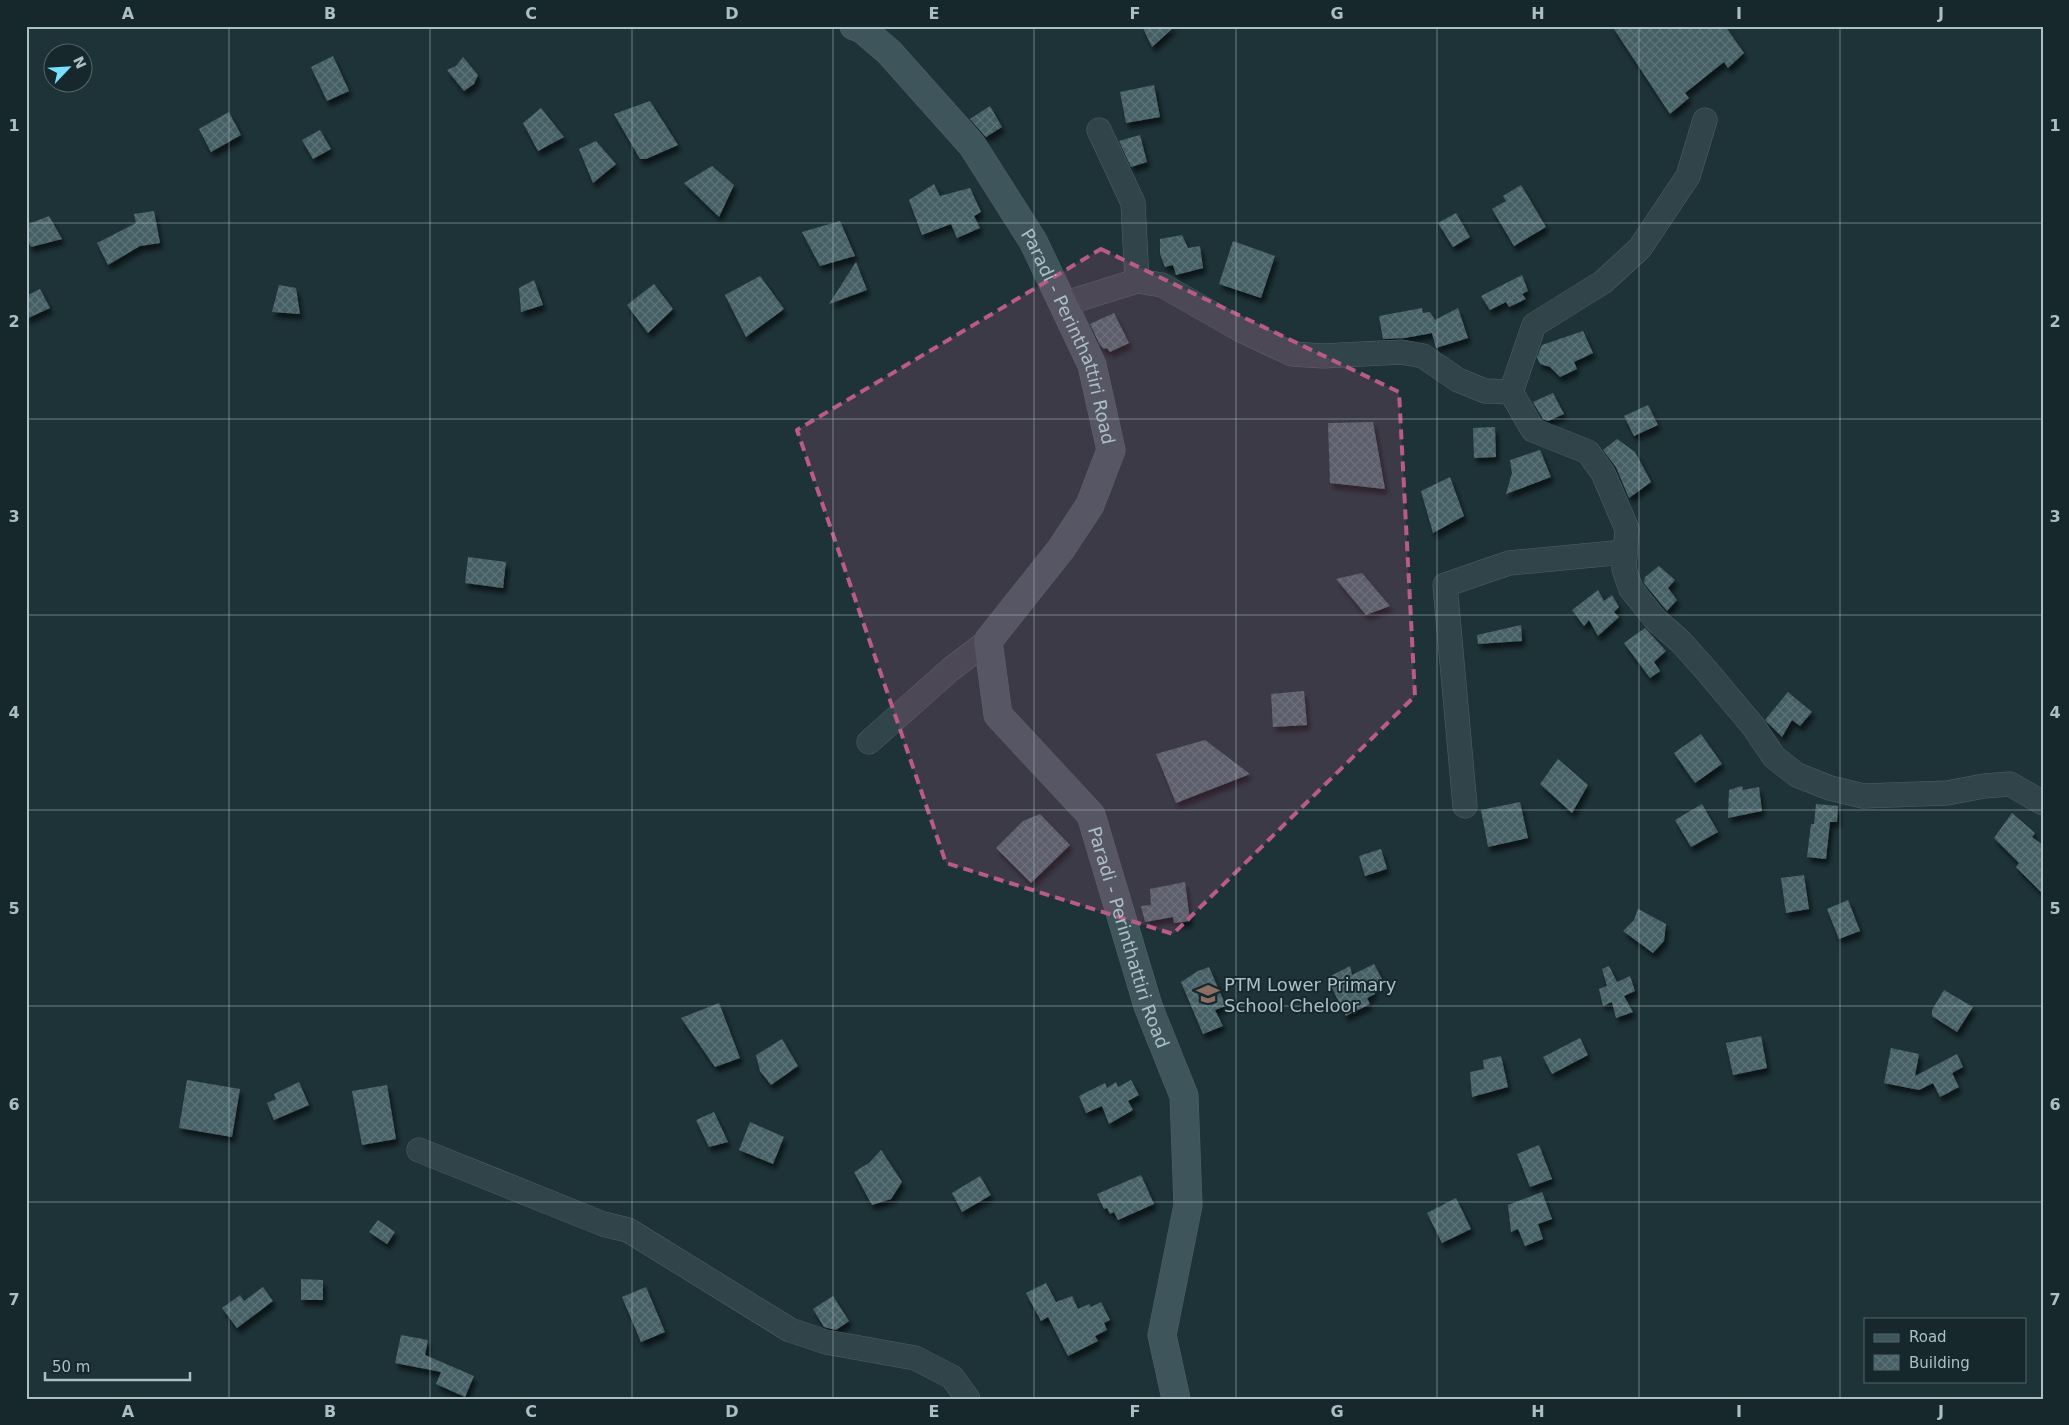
<svg xmlns="http://www.w3.org/2000/svg" width="2069" height="1425" viewBox="0 0 2069 1425" font-family="'DejaVu Sans',sans-serif">
<style>
.building{fill:url(#building-cross-hatch);filter:url(#shadow)}
.lines{fill:none;stroke-linecap:round;stroke-linejoin:round}
.street-casing{stroke:#4f6267;stroke-width:25}
.secondary-casing{stroke:#4f6267;stroke-width:29}
.street{stroke:#314449;stroke-width:24}
.secondary{stroke:#3f555c;stroke-width:28}
.marked{fill:#b95b86;fill-opacity:0.2;stroke:#b95b86;stroke-width:4;stroke-dasharray:10 6;stroke-linejoin:round}
.grid{fill:none;stroke:#abc0c6;stroke-width:1;stroke-opacity:0.55}
.labels{text-anchor:middle;dominant-baseline:central;stroke-width:4;stroke-linejoin:round;paint-order:stroke}
.street-label{font-size:18px;fill:#abc0c6;stroke:#17282d}
.poi-label{font-size:18px;fill:#abc0c6;stroke:#17282d;text-anchor:start}
.neatline{fill:none;stroke:#abc0c6;stroke-width:2}
.grid-label{font-size:16px;text-anchor:middle;font-weight:bold;fill:#abc0c6}
</style>
<defs>
<pattern id="building-cross-hatch" width="8" height="8" patternUnits="userSpaceOnUse" patternTransform="scale(1.25)"><rect width="8" height="8" fill="#455f65"/><path d="M0 0l8 8M0 8l8-8" fill="none" stroke="#5d747a"/></pattern>
<filter id="shadow"><feDropShadow dx="3" dy="5.5" stdDeviation="2.5" flood-color="#0009"/></filter>
</defs>
<rect width="100%" height="100%" fill="#1e3338"/>
<g class="building">
<polygon points="1142,26 1175,26 1152,47"/>
<polygon points="1612,26 1725,26 1744,53 1728,68 1724,62 1685,93 1689,98 1670,114"/>
<polygon points="333,56 349,91 327,101 311,67"/>
<polygon points="463,57 478,75 474,84 464,91 447,70 456,66"/>
<polygon points="1154,85 1160,117 1126,123 1120,92"/>
<polygon points="650,101 678,145 646,159 640,159 614,114"/>
<polygon points="990,106 1002,127 986,137 970,119"/>
<polygon points="541,108 564,137 538,151 523,123"/>
<polygon points="229,112 241,135 211,152 199,129"/>
<polygon points="320,130 331,149 313,159 302,140"/>
<polygon points="1140,135 1147,162 1131,167 1119,141"/>
<polygon points="596,141 616,164 593,183 579,149"/>
<polygon points="712,166 734,185 719,217 684,183"/>
<polygon points="934,184 940,196 970,188 981,212 974,216 980,228 957,238 951,224 922,235 909,200"/>
<polygon points="1521,185 1546,227 1514,246 1492,209 1506,201 1503,196"/>
<polygon points="154,211 160,243 140,246 108,265 97,243 136,223 134,214"/>
<polygon points="1456,213 1470,237 1453,247 1438,223"/>
<polygon points="49,216 62,239 31,247 26,238 26,225"/>
<polygon points="840,221 855,256 820,266 802,232"/>
<polygon points="1182,235 1188,248 1200,246 1203,268 1176,275 1173,265 1165,267 1160,254 1160,239"/>
<polygon points="1233,241 1275,256 1261,298 1219,284"/>
<polygon points="856,262 867,290 829,304"/>
<polygon points="1522,275 1528,291 1522,294 1526,299 1509,307 1506,302 1490,310 1481,296"/>
<polygon points="760,276 784,309 746,337 725,295"/>
<polygon points="534,280 543,305 521,312 519,288"/>
<polygon points="654,284 673,309 648,333 627,305"/>
<polygon points="279,285 296,288 300,314 272,312"/>
<polygon points="40,289 50,308 26,319 26,296"/>
<polygon points="1422,308 1423,313 1430,312 1435,320 1458,308 1468,338 1436,348 1432,333 1405,338 1383,339 1379,316"/>
<polygon points="1114,313 1129,343 1110,352 1107,348 1104,349 1100,345 1090,324"/>
<polygon points="1583,331 1593,353 1574,362 1577,369 1560,377 1550,367 1540,364 1537,357 1542,345"/>
<polygon points="1553,393 1564,414 1548,421 1543,419 1533,402"/>
<polygon points="1648,405 1658,425 1634,436 1624,416"/>
<polygon points="1373,422 1385,489 1330,483 1328,423"/>
<polygon points="1495,427 1496,457 1474,458 1473,428"/>
<polygon points="1617,439 1635,452 1651,482 1629,498 1616,467 1603,450"/>
<polygon points="1540,450 1551,477 1506,494 1512,473 1510,460"/>
<polygon points="1450,477 1464,516 1433,533 1421,491"/>
<polygon points="468,557 506,562 503,588 465,583"/>
<polygon points="1659,566 1675,580 1668,588 1677,600 1667,611 1644,583 1645,577"/>
<polygon points="1362,573 1390,606 1366,615 1336,579"/>
<polygon points="1598,590 1604,601 1612,595 1619,607 1614,612 1619,617 1598,636 1589,620 1584,626 1572,610"/>
<polygon points="1521,625 1522,641 1478,644 1477,635"/>
<polygon points="1645,628 1666,651 1654,662 1660,671 1650,678 1624,643"/>
<polygon points="1304,691 1307,725 1273,727 1271,694"/>
<polygon points="1788,692 1812,712 1800,726 1792,720 1782,737 1765,720"/>
<polygon points="1701,734 1722,764 1695,783 1674,753"/>
<polygon points="1205,740 1250,774 1176,803 1156,754"/>
<polygon points="1558,759 1588,785 1572,813 1540,784"/>
<polygon points="1742,786 1743,790 1759,787 1762,811 1728,818 1729,790"/>
<polygon points="1520,802 1528,838 1488,847 1481,810"/>
<polygon points="1702,804 1718,832 1691,847 1675,820"/>
<polygon points="1816,804 1838,806 1837,822 1830,822 1826,859 1807,857 1811,824 1814,824"/>
<polygon points="2012,813 2035,833 2032,837 2043,845 2043,894 2016,867 2019,863 1994,838"/>
<polygon points="1040,814 1070,845 1031,883 996,848 1023,821"/>
<polygon points="1381,849 1387,869 1365,876 1359,856"/>
<polygon points="1804,875 1809,909 1786,913 1781,878"/>
<polygon points="1185,882 1190,921 1174,923 1173,917 1145,922 1141,906 1151,905 1150,889"/>
<polygon points="1848,900 1860,931 1839,939 1827,909"/>
<polygon points="1638,909 1666,924 1664,941 1653,953 1623,931 1634,920"/>
<polygon points="1374,964 1383,981 1372,989 1375,994 1367,998 1370,1004 1346,1016 1327,978 1350,966 1352,975"/>
<polygon points="1609,966 1617,982 1630,976 1635,991 1624,996 1633,1012 1616,1018 1612,1002 1603,1006 1599,989 1607,986 1602,969"/>
<polygon points="1209,967 1226,1006 1215,1010 1223,1026 1203,1034 1181,982 1198,971"/>
<polygon points="1944,990 1973,1007 1957,1032 1932,1016 1932,1010"/>
<polygon points="719,1003 740,1058 715,1067 681,1018"/>
<polygon points="1761,1036 1767,1068 1733,1075 1726,1043"/>
<polygon points="1580,1038 1588,1055 1552,1074 1543,1057"/>
<polygon points="782,1039 798,1066 771,1085 760,1071 756,1055"/>
<polygon points="1891,1048 1919,1054 1915,1076 1957,1054 1963,1067 1952,1073 1959,1087 1940,1097 1933,1083 1919,1090 1884,1083"/>
<polygon points="1501,1056 1508,1087 1472,1097 1470,1072 1484,1069 1483,1060"/>
<polygon points="187,1080 240,1089 232,1137 179,1128"/>
<polygon points="1131,1080 1139,1095 1128,1101 1133,1110 1109,1124 1102,1106 1086,1113 1079,1096 1105,1083 1107,1088 1116,1082 1118,1087"/>
<polygon points="299,1082 309,1105 274,1120 267,1103 276,1099 274,1094"/>
<polygon points="387,1085 396,1139 362,1145 352,1091"/>
<polygon points="714,1112 728,1142 709,1147 696,1120"/>
<polygon points="750,1122 784,1137 773,1164 739,1150"/>
<polygon points="1539,1145 1552,1179 1530,1187 1517,1154"/>
<polygon points="881,1150 902,1182 891,1199 872,1205 854,1172 869,1163"/>
<polygon points="1141,1175 1154,1204 1118,1220 1114,1212 1110,1214 1107,1208 1104,1209 1097,1194"/>
<polygon points="980,1176 991,1195 962,1212 952,1193"/>
<polygon points="1542,1192 1552,1219 1538,1224 1543,1239 1525,1246 1518,1229 1511,1232 1508,1205"/>
<polygon points="1456,1198 1471,1229 1442,1243 1427,1213"/>
<polygon points="378,1220 395,1232 387,1244 369,1232"/>
<polygon points="301,1279 323,1280 323,1300 301,1300"/>
<polygon points="1046,1283 1056,1302 1072,1296 1078,1309 1089,1304 1091,1307 1101,1302 1110,1320 1104,1323 1107,1330 1095,1336 1098,1341 1068,1356 1048,1317 1041,1321 1026,1293"/>
<polygon points="263,1287 273,1301 237,1328 222,1308 240,1295 244,1301"/>
<polygon points="646,1287 665,1332 641,1342 622,1297"/>
<polygon points="833,1296 849,1321 836,1330 824,1327 813,1309"/>
<polygon points="401,1335 428,1340 425,1355 474,1376 465,1397 436,1384 441,1372 395,1363"/>
</g>
<g class="lines">
<defs>
<g id="street">
<polyline points="1099,130 1133,203 1137,281"/>
<polyline points="1063,304 1137,281 1162,285 1241,330 1292,354 1323,356 1402,352 1423,356 1458,380 1485,391 1511,392 1533,430 1588,452 1603,473 1627,529 1624,569 1631,589 1656,620 1681,642 1706,670 1753,726 1774,757 1797,775 1830,788 1863,796 1947,793 1984,786 2010,784 2043,803"/>
<polyline points="1511,392 1534,325 1603,282 1640,248 1688,176 1705,120"/>
<polyline points="869,742 951,669 988,641"/>
<polyline points="1465,806 1445,585 1509,563 1625,552"/>
<polyline points="419,1150 603,1224 628,1230 790,1330 826,1342 915,1358 952,1377 968,1399"/>
</g>
<g id="secondary">
<path id="s1" d="M854,26L862,29L889,52L972,145L1033,241L1092,365L1111,450L1090,505L1061,549L988,641L998,715L1091,815L1148,1006L1184,1096L1188,1205L1162,1335L1176,1399"/>
</g>
</defs>
<use href="#street" class="street-casing"/>
<use href="#secondary" class="secondary-casing"/>
<use href="#street" class="street"/>
<use href="#secondary" class="secondary"/>
</g>
<path class="marked" d="M1101,249L1399,392L1415,696L1173,934L946,863L797,430Z"/>
<path class="grid" d="M229,26V1399M430,26V1399M632,26V1399M833,26V1399M1034,26V1399M1236,26V1399M1437,26V1399M1639,26V1399M1840,26V1399M26,223H2043M26,419H2043M26,615H2043M26,810H2043M26,1006H2043M26,1202H2043"/>
<defs>
<symbol id="school-bare" viewBox="-9 -9 18 18"><path d="M0-5L7-2L0 1L-7-2ZM-4 1L0 2.5L4 1V4Q0 6-4 4Z" fill="#8d6e63" stroke="#17282d" stroke-width="2.5" paint-order="stroke"/></symbol>
</defs>
<g fill-rule="evenodd">
<use href="#school-bare" x="1192" y="978" width="32" height="32"/>
</g>
<g class="labels">
<g class="street-label">
<text stroke="none"><textPath href="#s1" startOffset="385">Paradi - Perinthattiri Road</textPath></text>
<text stroke="none"><textPath href="#s1" startOffset="1075">Paradi - Perinthattiri Road</textPath></text>
</g>
<g class="poi-label">
<text x="1224" y="984">PTM Lower Primary<tspan x="1224" dy="21">School Cheloor</tspan></text>
</g>
</g>
<rect width="2069" height="1425" fill="none" stroke="#17282d" stroke-width="55"/>
<rect x="1864" y="1318" width="162" height="65" fill="#17282d" stroke="#52656a"/>
<rect x="1874" y="1334" width="25" height="8" fill="#3f555c" stroke="#52656a"/>
<text x="1909" y="1342" font-size="15" fill="#abc0c6">Road</text>
<rect x="1874" y="1355" width="25" height="15" fill="url(#building-cross-hatch)" stroke="#52656a"/>
<text x="1909" y="1368" font-size="15" fill="#abc0c6">Building</text>
<g transform="translate(68 68) rotate(65)"><circle r="24" fill="#17282d" stroke="#52656a"/>
<path d="M0-4L9 19L0 12L-9 19Z" fill="#77e0ff"/>
<text y="-8" font-size="14" font-weight="bold" text-anchor="middle" fill="#abc0c6">N</text>
</g>
<path d="M45 1372v8h145v-8" fill="none" stroke="#abc0c6" stroke-width="2.5"/>
<text x="52" y="1372" font-size="15" fill="#abc0c6" stroke="#17282d" stroke-width="4" paint-order="stroke">50 m</text>
<rect x="28" y="28" width="2014" height="1370" class="neatline"/>
<g class="grid-label">
<text x="128" y="19">A</text>
<text x="330" y="19">B</text>
<text x="531" y="19">C</text>
<text x="732" y="19">D</text>
<text x="934" y="19">E</text>
<text x="1135" y="19">F</text>
<text x="1337" y="19">G</text>
<text x="1538" y="19">H</text>
<text x="1739" y="19">I</text>
<text x="1941" y="19">J</text>
<text x="14" y="131">1</text>
<text x="2055" y="131">1</text>
<text x="14" y="327">2</text>
<text x="2055" y="327">2</text>
<text x="14" y="522">3</text>
<text x="2055" y="522">3</text>
<text x="14" y="718">4</text>
<text x="2055" y="718">4</text>
<text x="14" y="914">5</text>
<text x="2055" y="914">5</text>
<text x="14" y="1110">6</text>
<text x="2055" y="1110">6</text>
<text x="14" y="1305">7</text>
<text x="2055" y="1305">7</text>
<text x="128" y="1417">A</text>
<text x="330" y="1417">B</text>
<text x="531" y="1417">C</text>
<text x="732" y="1417">D</text>
<text x="934" y="1417">E</text>
<text x="1135" y="1417">F</text>
<text x="1337" y="1417">G</text>
<text x="1538" y="1417">H</text>
<text x="1739" y="1417">I</text>
<text x="1941" y="1417">J</text>
</g>
</svg>
